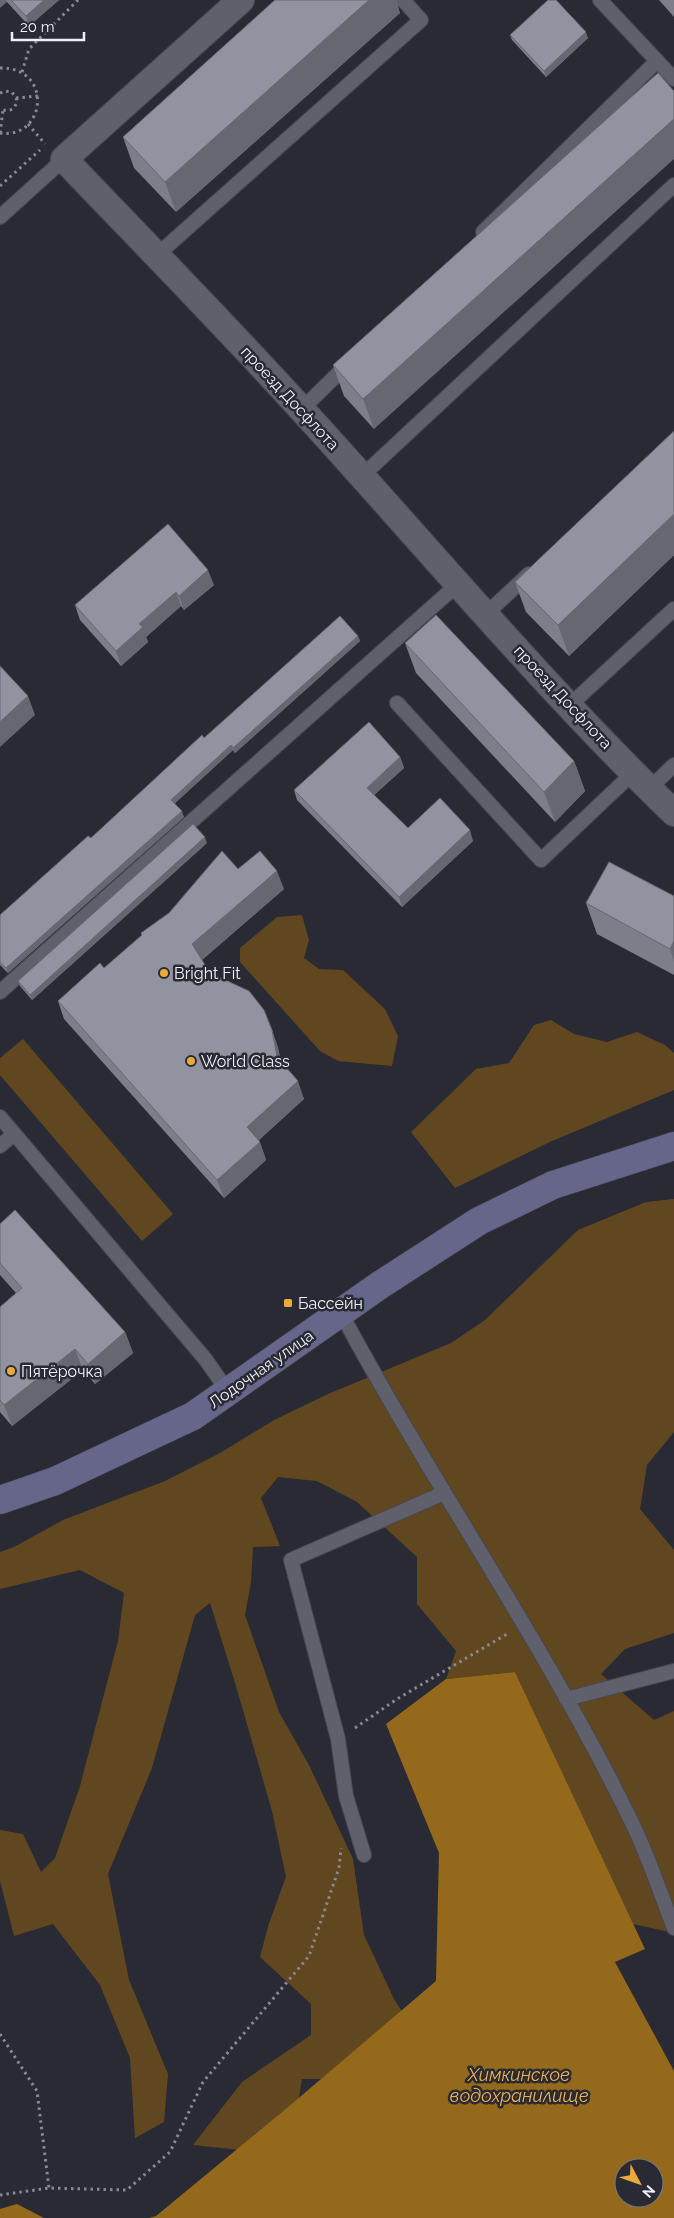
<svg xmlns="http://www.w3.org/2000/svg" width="674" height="2218" viewBox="0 0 674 2218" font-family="Raleway,sans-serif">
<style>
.green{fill:#604720}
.water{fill:#94691b;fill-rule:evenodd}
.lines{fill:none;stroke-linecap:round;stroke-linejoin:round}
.lane-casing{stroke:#474851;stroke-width:16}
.street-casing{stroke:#474851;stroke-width:28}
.secondary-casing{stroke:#474851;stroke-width:29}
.path{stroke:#898992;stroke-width:3;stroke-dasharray:2.5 4;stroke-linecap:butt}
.lane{stroke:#5f606b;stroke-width:14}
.street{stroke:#5f606b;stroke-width:26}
.secondary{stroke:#66668a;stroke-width:28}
.wall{fill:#7e7e8a}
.shaded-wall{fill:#666770}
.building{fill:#9293a0;stroke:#666770}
.poi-dot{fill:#eaaa39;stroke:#2a2a34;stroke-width:2}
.labels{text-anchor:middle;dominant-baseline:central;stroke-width:5;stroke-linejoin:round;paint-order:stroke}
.street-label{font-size:16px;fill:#eff0f7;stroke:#2a2a34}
.poi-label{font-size:16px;fill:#eff0f7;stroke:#2a2a34;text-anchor:start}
.water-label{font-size:18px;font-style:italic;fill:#eeb24d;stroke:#2a2a34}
</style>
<rect width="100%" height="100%" fill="#2a2a34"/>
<g class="green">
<polygon points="302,915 309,940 304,958 319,969 343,970 385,1009 398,1036 392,1066 338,1061 320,1051 240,962 240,948 277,917"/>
<polygon points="551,1020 574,1034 607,1042 637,1032 665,1045 674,1053 674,1090 552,1141 455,1188 411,1132 476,1069 509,1063 534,1025"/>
<polygon points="23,1039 173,1214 142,1241 0,1075 0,1058"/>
<polygon points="674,1199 674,1432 647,1465 640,1509 674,1550 674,1633 625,1649 601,1674 654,1720 674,1711 674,1933 633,1924 515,1672 446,1679 456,1651 417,1604 417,1557 357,1502 317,1481 278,1477 261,1498 280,1546 253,1547 251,1582 245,1615 279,1712 310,1767 353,1859 364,1935 394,1999 414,2030 333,2079 302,2079 295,2121 240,2150 193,2145 242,2082 311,2035 311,2004 260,1957 269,1923 286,1877 272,1811 236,1686 210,1603 195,1615 152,1768 108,1874 129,1980 168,2074 164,2122 135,2138 130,2058 100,1985 53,1924 14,1936 0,1881 0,1830 23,1834 41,1872 55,1858 80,1786 118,1641 124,1593 80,1570 0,1589 0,1552 14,1547 63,1520 165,1481 220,1453 274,1420 328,1394 451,1343 485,1320 578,1230 646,1202"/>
</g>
<g class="water">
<path d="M515,1672L645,1949L615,1962L674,2071V2218H149L156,2216L287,2108L436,1981L439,1853L386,1724L446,1679ZM624,2168H654V2198H624Z"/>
<polygon points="17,2204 44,2218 0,2218 0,2209"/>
</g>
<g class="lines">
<defs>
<g id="lane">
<polyline points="600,0 674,79"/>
<polyline points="0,217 64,159"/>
<polyline points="483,232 657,61"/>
<polyline points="156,256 421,20 403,0"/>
<polyline points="302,409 349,363"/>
<polyline points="362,476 674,185"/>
<polyline points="486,614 529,574"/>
<polyline points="397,703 541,860 633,773"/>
<polyline points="570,705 674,609"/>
<polyline points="649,789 674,765"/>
<polyline points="0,992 458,584"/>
<polyline points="0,1117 206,1360 229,1393"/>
<polyline points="0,1146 14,1134"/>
<path d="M341,1313C434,1487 549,1650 635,1829C650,1861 661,1895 674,1928"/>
<polyline points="566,1699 674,1671"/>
<polyline points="364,1855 346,1796 338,1739 291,1560 444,1493"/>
</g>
<path id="street" d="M241,0L64,159C148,247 233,333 314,423C433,554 547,690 674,813"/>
<polyline id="secondary" points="0,1500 55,1481 193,1416 380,1285 479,1221 553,1185 674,1146"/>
</defs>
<use href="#lane" class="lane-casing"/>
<use href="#street" class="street-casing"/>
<use href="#secondary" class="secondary-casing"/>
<g class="path">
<path d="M0,68C54,67 46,140 0,133"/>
<polyline points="22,72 29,49 78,0"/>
<path d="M0,93L5,91L12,92L17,100C16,109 8,114 0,108"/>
<polyline points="16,98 38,96"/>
<polyline points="28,124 45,144"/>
<polyline points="0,133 3,110"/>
<polyline points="0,186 40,150"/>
<polyline points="355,1728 397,1699 507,1634"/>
<polyline points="0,2034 37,2091 49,2188"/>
<polyline points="0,2195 49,2188 127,2190 170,2152 203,2082 309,1956 339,1868 341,1848"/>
</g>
<use href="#lane" class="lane"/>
<use href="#street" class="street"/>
<use href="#secondary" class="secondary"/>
</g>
<g class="wall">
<polygon points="0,0 59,0 29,26 7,2"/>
<polygon points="275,0 396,0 400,13 176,212 134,168 123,137"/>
<polygon points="659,0 674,0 674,17"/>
<polygon points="510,35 588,38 546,77 512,40"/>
<polygon points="658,73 374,429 344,396 333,365"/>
<polygon points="674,431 674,555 569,656 526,612 515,582"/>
<polygon points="214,585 184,610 181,606 146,637 148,642 121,666 80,620 75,605"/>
<polygon points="358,636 360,641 235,753 233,750 175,803 184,817 8,973 0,965 0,915 91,838 204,738"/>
<polygon points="405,643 574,761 585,791 555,822 416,673"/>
<polygon points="400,757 404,768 374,795 408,828 473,841 402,907 297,800 294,790"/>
<polygon points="207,843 32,1000 20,986 18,981"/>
<polygon points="238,869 284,889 202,960 210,973 272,1030 278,1048 281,1062 304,1099 259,1140 266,1160 224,1198 64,1019 58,1001 104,968 142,936 141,933"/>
<polygon points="674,896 674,975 597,934 586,903"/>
<polygon points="0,1224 125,1332 133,1353 95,1384 83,1370 12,1426 0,1412 0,1307 16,1293 0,1275"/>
</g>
<g class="shaded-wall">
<polygon points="0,0 6,0 7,2 0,8"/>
<polygon points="44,0 59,0 29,26 26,16"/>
<polygon points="369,0 396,0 400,13 176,212 165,182"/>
<polygon points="586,32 588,38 546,77 544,71"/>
<polygon points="674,119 674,159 374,429 363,399"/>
<polygon points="674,514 674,555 569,656 558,625"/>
<polygon points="208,570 214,585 184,610 179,596"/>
<polygon points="176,592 181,606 146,637 148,642 121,666 116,651 139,624"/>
<polygon points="358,636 360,641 235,753 233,748"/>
<polygon points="28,696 35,715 0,747 0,722"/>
<polygon points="231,745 233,750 173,805 171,800"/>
<polygon points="400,757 404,768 371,798 367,788"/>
<polygon points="574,761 585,791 555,822 544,792"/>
<polygon points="182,811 184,817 8,973 6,968"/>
<polygon points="470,830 473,841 402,907 399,897"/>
<polygon points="205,837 207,843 32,1000 30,995"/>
<polygon points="277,871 284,889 199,962 192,944"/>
<polygon points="674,941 674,961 670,949"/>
<polygon points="272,1030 278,1048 284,1075 277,1057"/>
<polygon points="298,1081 304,1099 253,1145 247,1127"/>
<polygon points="260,1142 266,1160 224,1198 217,1180"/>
<polygon points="125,1332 133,1353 95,1384 88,1364"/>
<polygon points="75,1349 83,1370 12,1426 4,1405"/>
</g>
<g class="building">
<polygon points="11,0 44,0 26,16"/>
<polygon points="275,0 369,0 165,182 123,137"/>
<polygon points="548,0 556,0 586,32 544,71 510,35"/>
<polygon points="658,73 674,91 674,119 363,399 333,365"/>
<polygon points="674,431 674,514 558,625 515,582"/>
<polygon points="168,524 208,570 179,596 176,592 139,624 143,627 116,651 75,605"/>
<polygon points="436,615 574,761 544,792 405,643"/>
<polygon points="340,616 358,636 233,748 231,745 171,800 182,811 6,968 0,962 0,915 88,836 91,838 202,735 204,738"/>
<polygon points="0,666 28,696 0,722"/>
<polygon points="369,722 400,757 367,788 408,828 440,798 470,830 399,897 294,790"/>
<polygon points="193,824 205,837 30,995 18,981"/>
<polygon points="222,851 238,869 260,851 277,871 192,944 210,973 249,991 264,1010 272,1030 277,1057 298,1081 247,1127 260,1142 217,1180 58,1001 100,963 104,968 142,935 141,933 169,913"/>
<polygon points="609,862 674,896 674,941 670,949 586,903"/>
<polygon points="15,1210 125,1332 88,1364 75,1349 4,1405 0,1400 0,1307 22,1288 0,1263 0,1224"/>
</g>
<g class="poi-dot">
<circle cx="164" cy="973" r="5"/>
<circle cx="191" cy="1061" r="5"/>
<rect x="283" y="1298" width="10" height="10" rx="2.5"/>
<circle cx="11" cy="1371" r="5"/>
</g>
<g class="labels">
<g class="street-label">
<text transform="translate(290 398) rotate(47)">проезд Досфлота</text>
<text transform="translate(563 697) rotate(47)">проезд Досфлота</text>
<text transform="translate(261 1369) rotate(-35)">Лодочная улица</text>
</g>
<g class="poi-label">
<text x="174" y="973">Bright Fit</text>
<text x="201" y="1061">World Class</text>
<text x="298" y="1303">Бассейн</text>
<text x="21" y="1371">Пятёрочка</text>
</g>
<g class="water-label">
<text x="519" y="2074">Химкинское<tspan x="519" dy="21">водохранилище</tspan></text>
</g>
</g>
<g transform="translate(639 2183) rotate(131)"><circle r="24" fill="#2a2a34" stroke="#797982"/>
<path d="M0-4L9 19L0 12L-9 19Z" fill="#eaaa39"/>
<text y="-8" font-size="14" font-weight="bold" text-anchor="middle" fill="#eff0f7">N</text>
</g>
<path d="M12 32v8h72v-8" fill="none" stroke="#eff0f7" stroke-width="2.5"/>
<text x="20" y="32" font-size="15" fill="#eff0f7" stroke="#2a2a34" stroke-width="4" paint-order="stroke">20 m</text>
</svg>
